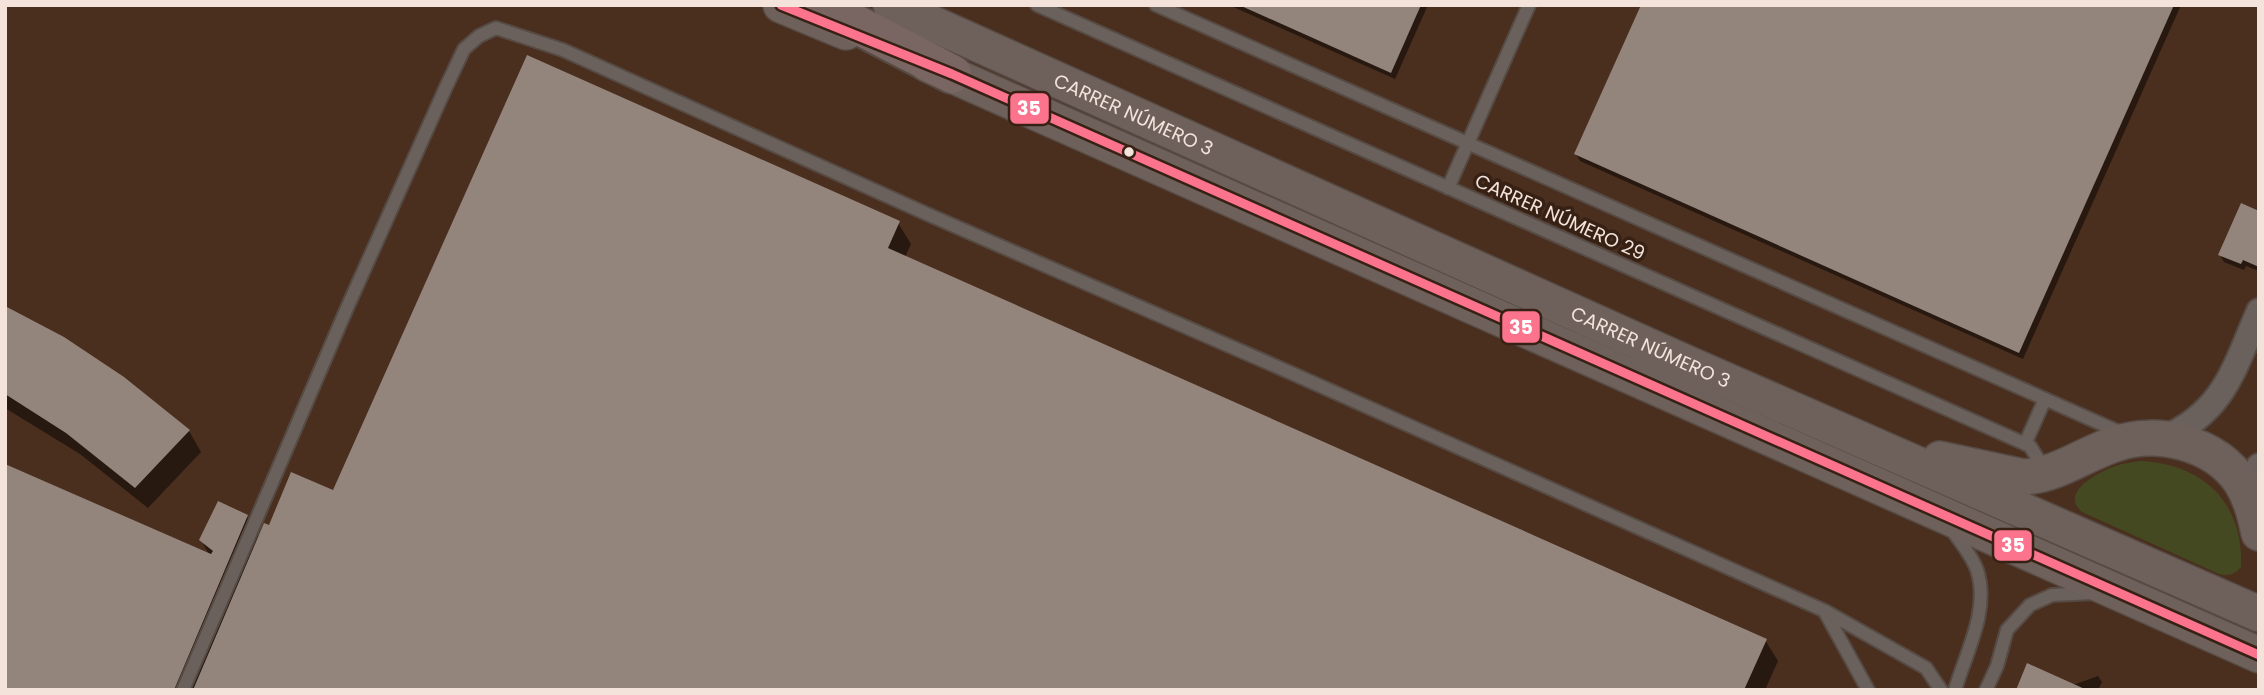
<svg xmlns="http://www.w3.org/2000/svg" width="2264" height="695" viewBox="0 0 2264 695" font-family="Poppins,sans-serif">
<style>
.built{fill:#4a2e1e}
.green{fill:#454922}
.shadow{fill:#0007}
.building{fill:#94857c}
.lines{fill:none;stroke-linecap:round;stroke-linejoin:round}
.lane-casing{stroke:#564b44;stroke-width:16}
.street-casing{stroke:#564b44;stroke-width:28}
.secondary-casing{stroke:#564b44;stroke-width:38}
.highway-casing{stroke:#564b44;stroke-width:42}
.lane{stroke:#6b615c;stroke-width:12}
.street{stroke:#6b615c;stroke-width:24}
.secondary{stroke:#6e615b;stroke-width:35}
.highway{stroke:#796561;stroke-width:38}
.bus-1-casing{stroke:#372114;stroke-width:14}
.bus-1{stroke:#fc738d;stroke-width:9}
.bus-dot{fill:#f3e3db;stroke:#372114;stroke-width:2.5}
.labels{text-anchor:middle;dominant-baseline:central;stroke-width:7;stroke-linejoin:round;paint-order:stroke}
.street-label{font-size:19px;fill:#f3e3db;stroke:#372114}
.line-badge{stroke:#372114;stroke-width:2.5}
.badge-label{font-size:19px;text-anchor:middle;font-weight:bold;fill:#fff}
</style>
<rect width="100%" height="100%" fill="#3a2d25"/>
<rect class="built" x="5" y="5" width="2254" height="685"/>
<path class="green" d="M2141,461C2203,464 2244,503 2241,567C2234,575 2229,576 2219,574L2082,512C2058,492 2100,471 2118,465C2125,463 2133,462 2141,461Z"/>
<g class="shadow">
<polygon points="1229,5 1428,5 1395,79"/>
<polygon points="1643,5 2181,5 2023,359 1580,161 1576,154"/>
<polygon points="2259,213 2259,271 2246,266 2244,270 2224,262 2220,255"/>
<polygon points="898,223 911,244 905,257 1765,640 1778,661 1765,690 5,690 210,556 201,540 247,517 260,538 270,528 334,492"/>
<polygon points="5,308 189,431 201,452 148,508 80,454 5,408"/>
<polygon points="2098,676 2102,682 2098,690 2018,690 2073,685"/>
</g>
<g class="building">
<polygon points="1239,5 1421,5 1391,73"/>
<polygon points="1641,5 2174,5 2019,353 1574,154"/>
<polygon points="527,55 900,221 888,248 1767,639 1744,690 193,690 264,523 269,525 291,472 333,490"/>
<polygon points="2241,203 2259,211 2259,267 2243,260 2241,264 2218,255"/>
<polygon points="5,306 64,337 124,377 190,430 135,488 66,433 5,394"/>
<polygon points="5,464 211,554 213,551 199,540 218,501 248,515 174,690 5,690"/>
<polygon points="2027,663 2087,690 2016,690"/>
</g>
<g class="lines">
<defs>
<g id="lane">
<polyline points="1037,5 2030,446 2038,459 2034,472"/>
<polyline points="1156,5 2124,434"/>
<polyline points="1448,188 1529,5"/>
<polyline points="2025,444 2045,399"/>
<path d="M1951,528C1959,541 1972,555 1977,570C1990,610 1966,652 1955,690"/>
<polyline points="1825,612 1868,690"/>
<polyline points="183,690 347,308 446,87 464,49 479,36 496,28 563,50 927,214 1289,372 1825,611 1926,668 1941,690"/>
<polyline points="1986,690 1997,666 2007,630 2030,605 2052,595 2094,593"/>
</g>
<g id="street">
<path d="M2164,438C2225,411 2234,368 2259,311"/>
<polyline points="2254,507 2255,481 2259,466"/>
</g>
<g id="secondary">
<polyline points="781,5 846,32"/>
<path id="s1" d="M891,5L1684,362L2259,614"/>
<polyline points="927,64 2259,655"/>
<path d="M1940,459L2024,477C2058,475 2084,454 2115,444C2157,429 2215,443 2241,482C2251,498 2255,515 2259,533"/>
</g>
<polyline id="highway" points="819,5 952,74"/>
</defs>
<use href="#lane" class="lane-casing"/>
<use href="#street" class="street-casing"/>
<use href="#secondary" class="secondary-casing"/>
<use href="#highway" class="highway-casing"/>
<use href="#lane" class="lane"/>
<use href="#street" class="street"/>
<use href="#secondary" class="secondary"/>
<use href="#highway" class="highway"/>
<defs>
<polyline id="bus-1" points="781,5 952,74 2259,655"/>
</defs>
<use href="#bus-1" class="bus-1-casing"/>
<use href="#bus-1" class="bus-1"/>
</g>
<circle class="bus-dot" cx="1129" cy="152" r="6"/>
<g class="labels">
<g class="street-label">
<text stroke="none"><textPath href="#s1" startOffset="266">CARRER NÚMERO 3</textPath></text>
<text transform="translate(1560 217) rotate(24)">CARRER NÚMERO 29</text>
<text stroke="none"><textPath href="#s1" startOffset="833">CARRER NÚMERO 3</textPath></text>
</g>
</g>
<g class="line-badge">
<rect x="1009" y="92" width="41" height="33" rx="7" fill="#fc738d"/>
<rect x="1501" y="310" width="40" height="34" rx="7" fill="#fc738d"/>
<rect x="1993" y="529" width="40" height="33" rx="7" fill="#fc738d"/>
</g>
<g class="badge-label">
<text x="1029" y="115">35</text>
<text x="1521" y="334">35</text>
<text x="2013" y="552">35</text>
</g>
<rect width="2264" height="695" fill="none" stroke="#f3e3db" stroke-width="14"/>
</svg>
